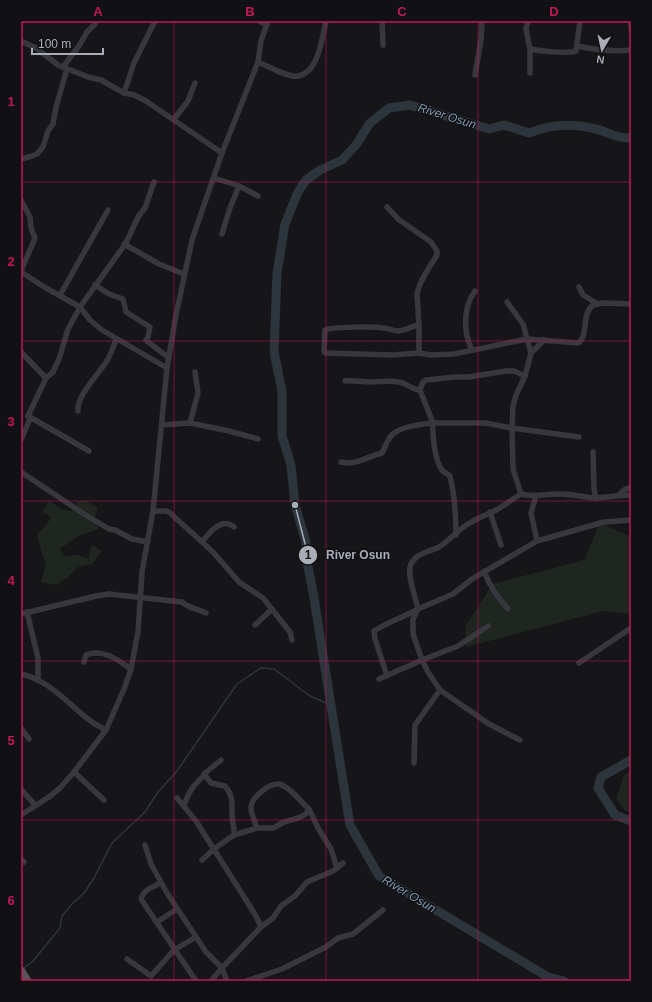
<svg xmlns="http://www.w3.org/2000/svg" width="652" height="1002" viewBox="0 0 652 1002" font-family="Arial,sans-serif">
<style>
.green{fill:#1e261f}
.lines{fill:none;stroke-linecap:round;stroke-linejoin:round}
.stream{stroke:#2c353c;stroke-width:1.5}
.river{stroke:#2c353c;stroke-width:9}
.minor{stroke:#37383d;stroke-width:5.5}
.primary{stroke:#53555c;stroke-width:9}
.grid{fill:none;stroke:#c2185b;stroke-width:1;stroke-opacity:0.55}
.labels{text-anchor:middle;dominant-baseline:central;stroke-width:3;stroke-linejoin:round;paint-order:stroke}
.water-label{font-size:12px;font-style:italic;fill:#7f9bb3;stroke:#111113}
.leader{fill:none;stroke:#a8adb8;stroke-width:1.5}
.callout-dot{fill:#a8adb8;stroke:#111113;stroke-width:1.5}
.mark-label{font-size:12px;text-anchor:middle;font-weight:bold;fill:#111}
.callout-label{font-size:12px;text-anchor:middle;font-weight:bold;fill:#a8adb8;stroke:#111113;stroke-width:3;stroke-linejoin:round;paint-order:stroke}
.neatline{fill:none;stroke:#c2185b;stroke-width:1.5}
.grid-label{font-size:13px;text-anchor:middle;font-weight:bold;fill:#c2185b}
</style>
<rect width="100%" height="100%" fill="#161618"/>
<g class="green">
<path d="M49,501L62,509L71,511L78,501H86L98,508L94,520L99,529L78,536L60,549L64,556L77,555L88,559L92,545L102,551L92,564L78,567L68,577L57,585L41,582L46,563L42,553L37,535C43,528 47,526 51,517L43,512Z"/>
<polygon points="600,523 631,537 631,614 603,611 466,647 465,627 493,584 584,560"/>
<polygon points="631,771 631,813 625,811 616,798 624,775"/>
</g>
<g class="lines">
<polyline class="stream" points="24,968 33,961 60,928 62,916 71,905 84,893 94,878 112,843 145,812 158,792 177,771 237,684 261,668 274,669 310,696 324,702 331,703"/>
<g class="river">
<polyline points="631,760 601,777 598,788 615,815 631,821"/>
<path d="M564,981L548,977L379,876L350,825L313,592L307,562L306,542L295,505L291,465L282,436V391L274,352L277,273L285,224L298,192L306,180L320,170L342,160L356,145L370,123L389,108L410,105L489,129L504,125L529,133C550,124 573,123 596,129C609,132 617,139 631,138"/>
</g>
<g class="minor">
<polyline points="259,21 267,25"/>
<polyline points="382,21 383,45"/>
<polyline points="528,21 526,29 530,49 530,73"/>
<polyline points="631,21 631,29"/>
<polyline points="21,41 36,48 58,65 88,77 101,80 124,93 134,95 146,101 222,153"/>
<path d="M577,46C596,50 611,52 631,50"/>
<path d="M530,49C539,51 568,54 576,51L580,21"/>
<path d="M258,62C268,66 288,78 298,76C319,73 322,37 326,21"/>
<polyline points="63,67 79,46 87,32 95,24"/>
<polyline points="475,75 481,40 482,21"/>
<polyline points="124,93 134,63 155,21"/>
<polyline points="174,119 188,101 195,83"/>
<polyline points="21,159 29,157 37,154 43,147 48,131 53,124 56,107 67,69"/>
<polyline points="214,178 239,186 258,196"/>
<polyline points="21,200 30,217 31,228 35,238 21,271"/>
<path d="M387,207L398,219L431,242L437,251V255C430,267 420,279 417,294L419,325"/>
<polyline points="222,234 230,208 239,186"/>
<polyline points="124,244 159,264 184,274"/>
<polyline points="21,272 46,288 80,307 90,320 102,330 167,368"/>
<polyline points="95,285 109,294 123,299 126,312 150,327 148,337 146,340 148,342 168,357"/>
<polyline points="579,287 583,295 596,303"/>
<polyline points="60,295 108,210"/>
<path d="M631,304L602,303L593,305C581,314 589,336 578,343L527,339L531,353L525,376L516,395L513,406L512,428L513,469L521,494C535,498 548,493 562,494C574,494 585,498 596,498C608,497 619,495 631,495"/>
<path d="M472,350C463,332 463,307 475,291"/>
<polyline points="21,352 46,378"/>
<path d="M419,353L392,355L325,353L324,351L325,330C330,327 375,326 383,328C388,328 393,331 399,331C406,330 412,326 419,325V353L431,355L454,354L527,339L523,324L507,302"/>
<polyline points="531,353 544,340"/>
<path d="M345,381C354,380 361,382 370,382C380,382 390,380 399,382C407,383 412,390 420,390L423,382L426,380L455,377H469L506,371H514L525,376"/>
<path d="M78,411C76,396 100,373 108,359C111,353 114,345 116,339"/>
<polyline points="28,416 89,451"/>
<polyline points="190,423 198,393 195,372"/>
<polyline points="162,425 190,423 229,431 258,439"/>
<polyline points="21,440 30,419 28,416 46,378 53,372 59,359 68,329 80,307 126,243 138,217 145,208 154,182"/>
<polyline points="593,452 594,489 596,498"/>
<path d="M341,462C356,466 368,456 382,453C385,448 387,440 391,436C398,427 422,424 433,423L420,390"/>
<polyline points="21,472 84,514 109,529 115,530 132,539 148,542"/>
<polyline points="619,495 624,490 631,487"/>
<polyline points="536,496 531,513 537,541"/>
<polyline points="153,511 165,511 169,512 213,552 239,582 263,598 290,632 292,640"/>
<polyline points="490,512 501,545"/>
<path d="M456,535C456,514 455,496 450,476C448,474 445,473 442,470C435,461 432,435 433,423H485L512,428L579,437"/>
<path d="M202,542C208,534 222,516 234,527"/>
<path d="M484,571C490,587 497,596 508,609"/>
<polyline points="27,612 38,658 38,680"/>
<path d="M21,614L96,596L109,594L182,602C188,608 198,609 206,613"/>
<polyline points="255,625 272,609"/>
<path d="M84,662L86,655C102,648 118,660 131,669"/>
<polyline points="579,663 631,628"/>
<path d="M21,674C49,680 66,702 88,719C93,723 100,727 106,730"/>
<path d="M387,676L375,639L374,631C388,622 404,617 418,609C416,598 406,574 411,564C416,553 429,552 439,547C449,541 456,532 465,526C475,519 487,515 498,509C506,504 513,499 521,494"/>
<polyline points="379,679 422,660 458,646 488,626"/>
<polyline points="21,728 29,739"/>
<polyline points="520,740 489,724 440,690 428,672 422,660 413,634 413,619 418,609 453,594 472,579 537,541 604,522 631,520"/>
<path d="M221,760L204,774L211,783L225,786C233,795 232,804 232,815C232,822 235,828 234,835"/>
<polyline points="414,763 415,725 440,690"/>
<polyline points="74,772 104,800"/>
<polyline points="21,789 35,805"/>
<polyline points="177,798 196,821 256,916 261,927"/>
<path d="M184,805C190,790 193,785 205,775"/>
<polyline points="309,809 318,828 331,849 337,868"/>
<polyline points="21,815 49,797 60,788 74,772 106,730 124,689 131,669 138,632 142,572 153,511 167,368 176,315 192,240 222,153 258,62 261,41 268,21"/>
<polyline points="145,845 151,864 167,893 206,952 222,968 227,981"/>
<polyline points="21,859 24,862"/>
<path d="M202,860L214,849L234,835L257,828H273L284,822L298,818L306,814L309,809C300,801 294,791 282,785C272,780 251,797 251,808C251,814 255,822 257,828"/>
<path d="M161,883C154,886 143,890 141,899L196,981"/>
<polyline points="157,922 177,909"/>
<polyline points="127,959 151,976 174,950 196,937"/>
<polyline points="211,981 222,968 261,927 273,918 281,906 295,896 307,882 333,871 343,863"/>
<polyline points="246,981 282,969 326,947 338,938 353,934 383,910"/>
</g>
<polyline class="primary" points="21,971 27,981"/>
</g>
<path class="grid" d="M174,21V981M326,21V981M478,21V981M21,182H631M21,341H631M21,501H631M21,661H631M21,820H631"/>
<g class="labels">
<g class="water-label">
<text transform="translate(447 116) rotate(17)">River Osun</text>
<text transform="translate(409 894) rotate(31)">River Osun</text>
</g>
</g>
<path class="leader" d="M295 505L308 555"/>
<g class="callout-dot">
<circle cx="295" cy="505" r="4"/>
<circle cx="308" cy="555" r="10"/>
</g>
<g class="mark-label">
<text x="308" y="559">1</text>
</g>
<g class="callout-label">
<text x="358" y="559">River Osun</text>
</g>
<rect width="652" height="1002" fill="none" stroke="#111113" stroke-width="44"/>
<g transform="translate(602 50) rotate(189)" stroke="#111113" stroke-width="3" paint-order="stroke">
<path d="M0-3L7 15L0 10L-7 15Z" fill="#a8adb8"/>
<text y="-6" font-size="11" font-weight="bold" text-anchor="middle" fill="#a8adb8">N</text>
</g>
<path d="M32 48v6h71v-6" fill="none" stroke="#a8adb8" stroke-width="2"/>
<text x="38" y="48" font-size="12" fill="#a8adb8" stroke="#111113" stroke-width="3" paint-order="stroke">100 m</text>
<rect x="22" y="22" width="608" height="958" class="neatline"/>
<g class="grid-label">
<text x="98" y="16">A</text>
<text x="250" y="16">B</text>
<text x="402" y="16">C</text>
<text x="554" y="16">D</text>
<text x="11" y="106">1</text>
<text x="11" y="266">2</text>
<text x="11" y="426">3</text>
<text x="11" y="585">4</text>
<text x="11" y="745">5</text>
<text x="11" y="905">6</text>
</g>
</svg>
